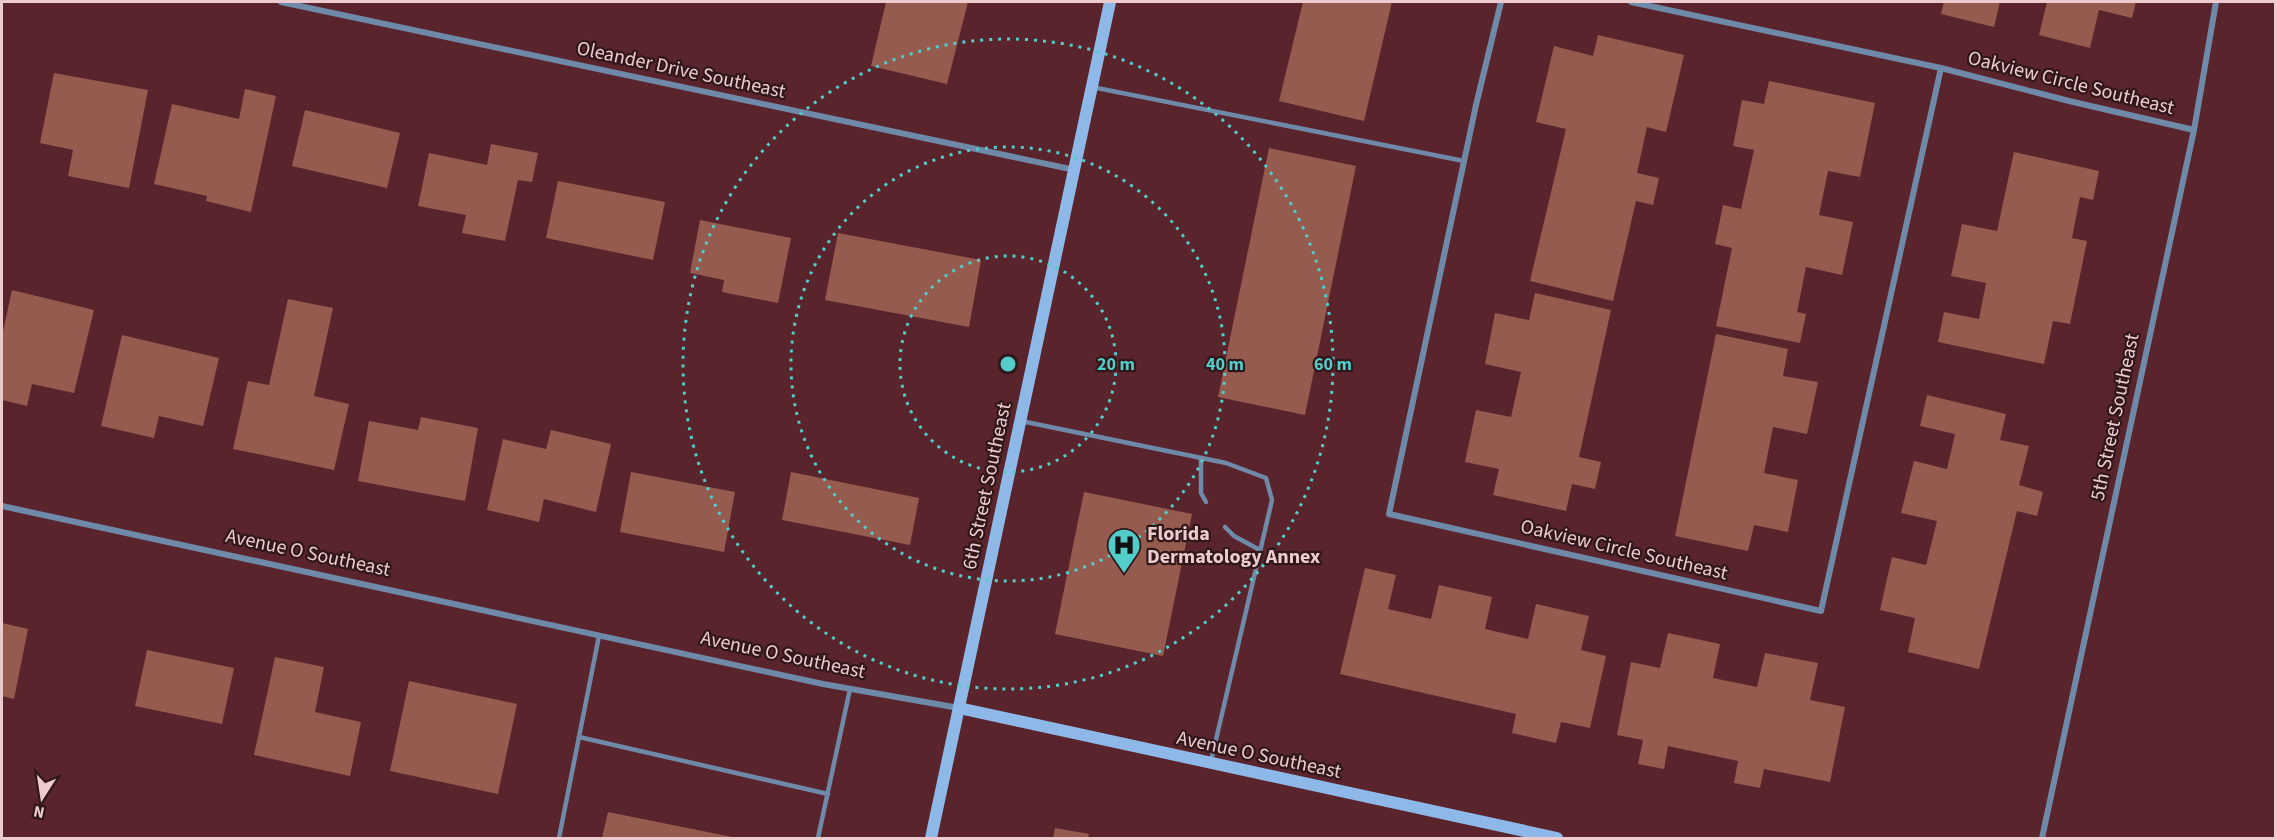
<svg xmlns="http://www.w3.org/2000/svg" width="2277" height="840" viewBox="0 0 2277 840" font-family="'Source Sans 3',sans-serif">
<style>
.building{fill:#955b4f}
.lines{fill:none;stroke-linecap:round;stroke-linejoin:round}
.lane{stroke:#6f8aa8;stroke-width:4.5}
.street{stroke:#6f8aa8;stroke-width:6}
.secondary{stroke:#8db8e8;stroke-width:12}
.ring{fill:none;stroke:#53cdc9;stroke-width:3;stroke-dasharray:3 6}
.labels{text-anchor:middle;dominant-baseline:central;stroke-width:4.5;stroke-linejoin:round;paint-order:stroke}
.street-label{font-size:20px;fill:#edcacd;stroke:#2f171a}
.poi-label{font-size:20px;font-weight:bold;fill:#edcacd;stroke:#2f171a;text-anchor:start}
.centre{fill:#53cdc9;stroke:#2f171a;stroke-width:3}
.ring-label{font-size:18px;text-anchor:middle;font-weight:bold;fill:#53cdc9;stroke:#2f171a;stroke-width:4.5;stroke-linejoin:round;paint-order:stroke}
</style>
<rect width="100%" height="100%" fill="#5a242d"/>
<g class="building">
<polygon points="886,2 968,2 947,84 871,66"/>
<polygon points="1303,2 1392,2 1364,121 1279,101"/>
<polygon points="1944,2 2000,2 1994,27 1941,14"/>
<polygon points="2047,2 2136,2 2132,18 2099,10 2090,48 2039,35"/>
<polygon points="1598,35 1684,55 1666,132 1647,127 1637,173 1659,178 1653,205 1636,201 1613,301 1530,281 1566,129 1536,122 1554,46 1593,56"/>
<polygon points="54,73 148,90 129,188 68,176 73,150 40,143"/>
<polygon points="1769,81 1875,103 1860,177 1828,171 1819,215 1853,222 1842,275 1806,267 1797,312 1806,314 1800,343 1716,326 1732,248 1715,244 1723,205 1741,209 1754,150 1733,146 1742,100 1764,104"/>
<polygon points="245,89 276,96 251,212 206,201 207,196 154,184 172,104 239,119"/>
<polygon points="305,110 400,133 387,188 292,166"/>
<polygon points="491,144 538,153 532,182 518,180 505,241 462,233 466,215 418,206 429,153 487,165"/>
<polygon points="1269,148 1356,166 1305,415 1218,397"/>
<polygon points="2014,152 2099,171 2093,200 2080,197 2072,238 2087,241 2070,324 2053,321 2044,364 1938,342 1944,312 1979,319 1986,283 1951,276 1962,224 1997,231"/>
<polygon points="558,181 665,202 653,260 546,238"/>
<polygon points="700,220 791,238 778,303 722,292 724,280 690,273"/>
<polygon points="838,233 981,260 969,327 825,300"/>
<polygon points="12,290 94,310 74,393 32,384 27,406 2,400 2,336"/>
<polygon points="1535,293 1611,310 1579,457 1601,462 1595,489 1572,484 1566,511 1493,495 1499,469 1465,462 1476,410 1511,417 1521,372 1485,364 1495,313 1529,320"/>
<polygon points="288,299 333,308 314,396 349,404 334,470 233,449 248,381 269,385"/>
<polygon points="1716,334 1788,349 1783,376 1818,382 1807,434 1773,427 1764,473 1798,480 1788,532 1754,525 1748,551 1675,536"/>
<polygon points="122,335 219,358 203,426 159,416 154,438 101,426"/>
<polygon points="1927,395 2006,414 2000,440 2029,446 2019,485 2043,492 2037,516 2017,511 1979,669 1908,652 1915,618 1880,610 1892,557 1926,565 1937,521 1901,513 1914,461 1947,469 1955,434 1920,426"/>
<polygon points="421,417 478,428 465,501 358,481 369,421 418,430"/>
<polygon points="551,430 611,444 596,512 544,499 539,522 487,510 503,439 546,449"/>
<polygon points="631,472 735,492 724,552 620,532"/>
<polygon points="791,472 919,498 910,545 782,520"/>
<polygon points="1084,492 1192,514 1163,656 1055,634"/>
<polygon points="1365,568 1396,575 1388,609 1431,619 1439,585 1492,597 1485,629 1528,639 1536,604 1589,616 1581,650 1606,656 1590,728 1561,722 1556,743 1512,733 1516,714 1340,674"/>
<polygon points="2,623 28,629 14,699 2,696"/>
<polygon points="1668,633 1720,644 1713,678 1757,687 1765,653 1818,663 1810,700 1845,707 1830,782 1764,769 1760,788 1734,783 1738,761 1668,746 1664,769 1638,764 1643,740 1617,735 1631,662 1660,668"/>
<polygon points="147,650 234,668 222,724 135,706"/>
<polygon points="275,657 324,667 315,712 361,722 350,776 254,755"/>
<polygon points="409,681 517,704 498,794 390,771"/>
<polygon points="608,812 732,837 732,838 602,838"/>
<polygon points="1055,828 1089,834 1088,838 1053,838"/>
</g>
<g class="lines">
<g class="lane">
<polyline points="1092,87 1464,161"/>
<polyline points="1021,421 1226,463 1266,478 1272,500 1211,761"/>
<polyline points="1201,458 1201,493 1206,502"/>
<polyline points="1225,527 1234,536 1260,550"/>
<polyline points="579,737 828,794"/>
<polyline points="559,838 599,636"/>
<polyline points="818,838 850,689"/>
</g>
<g class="street">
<polyline points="281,2 1075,170"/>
<polyline points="1501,2 1476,105 1389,514 1821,611 1941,68 1631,2"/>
<polyline points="1941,68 2069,101 2194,130"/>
<polyline points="2,506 823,684 959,708"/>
<polyline points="2042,838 2194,130 2216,2"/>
</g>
<g class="secondary">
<polyline points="959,708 1557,838"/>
<polyline points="931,838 1110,2"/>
</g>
</g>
<g class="ring">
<circle cx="1008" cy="364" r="108"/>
<circle cx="1008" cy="364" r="217"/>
<circle cx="1008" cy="364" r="325"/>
</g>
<defs>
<symbol id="hospital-pin" viewBox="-11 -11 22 30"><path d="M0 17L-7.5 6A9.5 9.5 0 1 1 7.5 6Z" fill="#53cdc9" stroke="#2f171a"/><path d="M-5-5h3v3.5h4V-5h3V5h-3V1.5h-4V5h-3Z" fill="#111"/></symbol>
</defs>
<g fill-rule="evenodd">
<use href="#hospital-pin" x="1105" y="526" width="38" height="52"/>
</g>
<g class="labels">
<g class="street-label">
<text transform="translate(681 70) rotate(12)">Oleander Drive Southeast</text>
<text transform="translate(2071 83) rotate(14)">Oakview Circle Southeast</text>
<text transform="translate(2115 417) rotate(-78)">5th Street Southeast</text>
<text transform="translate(987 486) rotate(-78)">6th Street Southeast</text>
<text transform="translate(1624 550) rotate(13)">Oakview Circle Southeast</text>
<text transform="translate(308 553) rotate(12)">Avenue O Southeast</text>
<text transform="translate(783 655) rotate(12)">Avenue O Southeast</text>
<text transform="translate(1259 755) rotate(12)">Avenue O Southeast</text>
</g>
<g class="poi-label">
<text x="1147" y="534">Florida<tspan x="1147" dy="23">Dermatology Annex</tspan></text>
</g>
</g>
<circle cx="1008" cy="364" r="9" class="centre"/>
<g class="ring-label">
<text x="1116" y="370">20 m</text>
<text x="1225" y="370">40 m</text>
<text x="1333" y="370">60 m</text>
</g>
<rect width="2277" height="840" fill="none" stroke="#edcacd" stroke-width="6"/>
<g transform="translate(42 798) rotate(192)" stroke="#2f171a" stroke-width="4.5" paint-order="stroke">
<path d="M0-4.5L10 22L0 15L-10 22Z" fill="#edcacd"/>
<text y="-9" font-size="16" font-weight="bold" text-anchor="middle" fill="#edcacd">N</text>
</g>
</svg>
